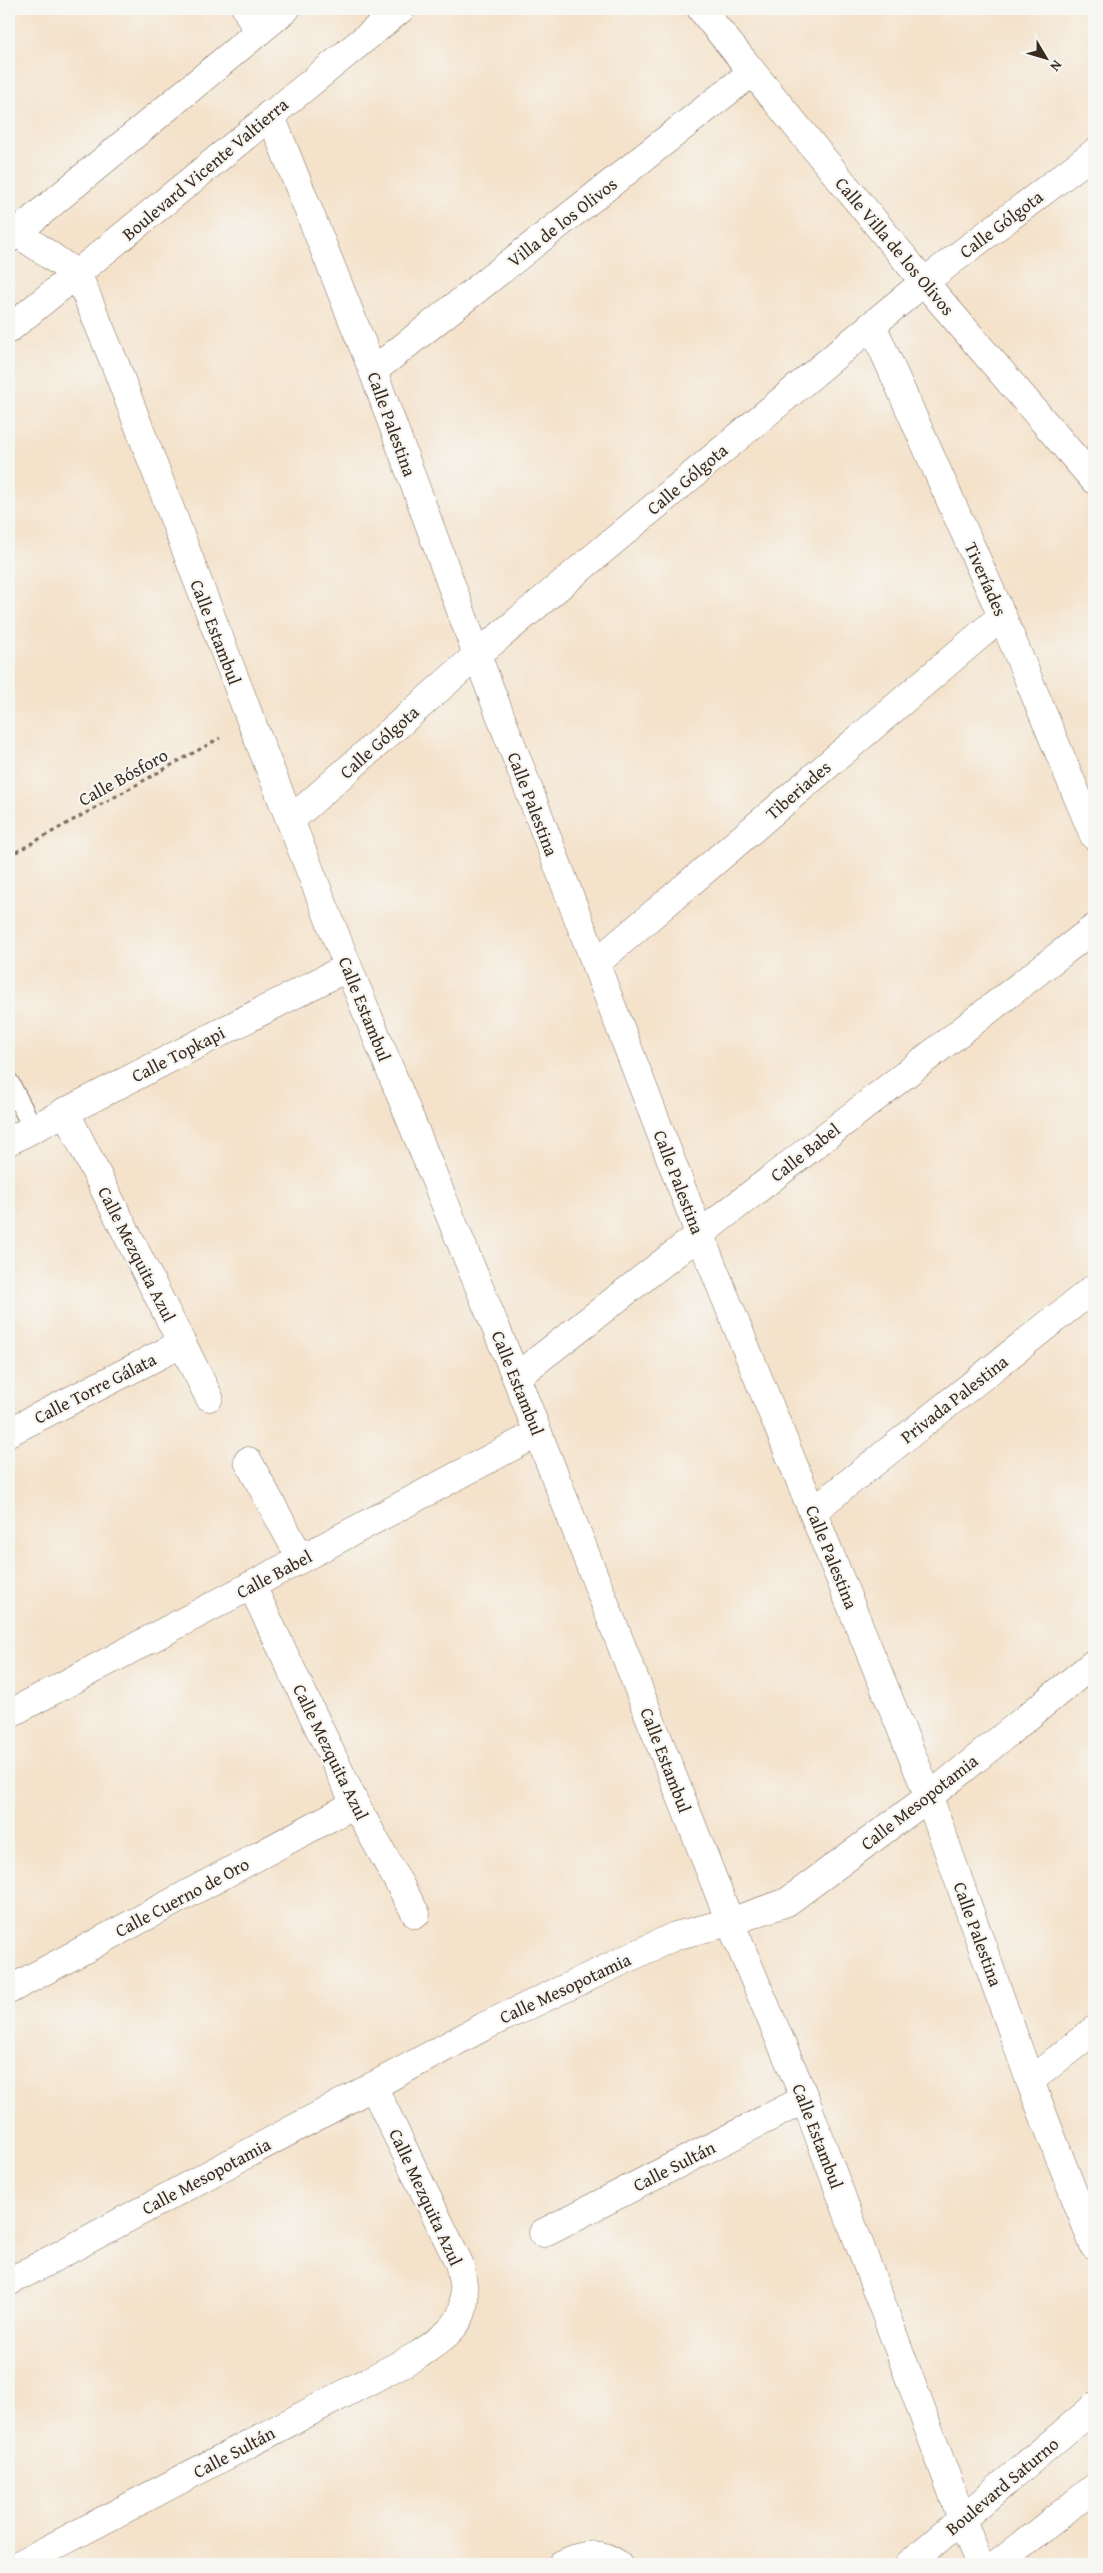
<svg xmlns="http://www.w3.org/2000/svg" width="1103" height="2573" viewBox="0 0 1103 2573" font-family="'Gentium Book Plus',serif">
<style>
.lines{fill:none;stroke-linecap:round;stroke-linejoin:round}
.service-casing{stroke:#7c6a5a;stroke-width:21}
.minor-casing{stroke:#7c6a5a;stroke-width:29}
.tertiary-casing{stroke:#7c6a5a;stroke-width:29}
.secondary-casing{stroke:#7c6a5a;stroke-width:29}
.path{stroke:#7c6a5a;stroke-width:3;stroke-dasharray:4 4;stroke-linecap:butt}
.service{stroke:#fff;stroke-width:19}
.minor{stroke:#fff;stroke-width:28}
.tertiary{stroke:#fff;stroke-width:28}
.secondary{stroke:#fff;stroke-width:28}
.labels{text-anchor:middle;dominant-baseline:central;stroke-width:4.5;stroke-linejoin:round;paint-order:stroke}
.street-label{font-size:18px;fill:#3b2a1e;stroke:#f6f6f2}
</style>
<rect width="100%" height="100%" fill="#f6f6f2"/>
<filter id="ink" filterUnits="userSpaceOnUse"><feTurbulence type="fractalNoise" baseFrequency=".02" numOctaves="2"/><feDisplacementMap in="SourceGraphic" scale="10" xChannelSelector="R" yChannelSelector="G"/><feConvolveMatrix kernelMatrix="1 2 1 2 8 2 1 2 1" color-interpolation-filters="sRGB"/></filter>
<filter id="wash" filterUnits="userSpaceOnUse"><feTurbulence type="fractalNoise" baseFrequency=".0096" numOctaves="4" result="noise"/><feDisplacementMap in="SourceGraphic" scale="20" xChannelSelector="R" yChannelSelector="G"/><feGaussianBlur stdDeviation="1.12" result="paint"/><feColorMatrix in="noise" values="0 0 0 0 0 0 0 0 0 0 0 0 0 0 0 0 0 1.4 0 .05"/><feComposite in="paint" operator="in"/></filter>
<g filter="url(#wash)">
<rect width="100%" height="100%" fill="#f4e2ca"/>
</g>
<g filter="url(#ink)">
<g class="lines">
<defs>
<polyline id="service" points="9,1082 33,1128"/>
<g id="minor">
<polyline points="246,9 258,32"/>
<polyline points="701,9 924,282 1094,480"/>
<polyline points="270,114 373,371 477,655 699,1233 929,1797 1030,2081 1094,2246"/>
<polyline points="9,227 78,275 115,364 251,721 348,967 516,1377 730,1922 805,2099 979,2564"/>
<polyline points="872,325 1002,616 1094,836"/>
<polyline points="373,371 751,73"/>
<polyline points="291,820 477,655 872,325 924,282 1094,153"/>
<polyline points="595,964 1002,616"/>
<polyline points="65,1111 209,1397"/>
<polyline points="9,1141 348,967"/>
<polyline points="516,1377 1094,928"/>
<polyline points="9,1432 181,1344"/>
<polyline points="248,1461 301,1559"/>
<polyline points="813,1511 1094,1288"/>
<polyline points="252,1586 355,1804 416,1914"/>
<polyline points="9,1714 538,1433"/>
<polyline points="9,1990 355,1804"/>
<polyline points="1030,2081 1094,2030"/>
<polyline points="543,2233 805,2099"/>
<polyline points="9,2282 483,2027 675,1936 730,1922 787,1902 929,1797 1094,1663"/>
<path d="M20,2564L420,2354C463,2324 471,2315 459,2263L373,2086"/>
<path d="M562,2564C582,2554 599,2551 618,2564"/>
</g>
<g id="tertiary">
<polyline points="909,2564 1094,2407"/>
<polyline points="998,2564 1094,2488"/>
</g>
<g id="secondary">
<polyline points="9,239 286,9"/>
<polyline points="9,329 401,9"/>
</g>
</defs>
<use href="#service" class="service-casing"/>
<use href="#minor" class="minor-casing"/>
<use href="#tertiary" class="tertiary-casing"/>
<use href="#secondary" class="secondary-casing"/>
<polyline class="path" points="9,856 220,738"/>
<use href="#service" class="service"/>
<use href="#minor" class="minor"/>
<use href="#tertiary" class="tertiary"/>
<use href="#secondary" class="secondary"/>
</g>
</g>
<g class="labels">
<g class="street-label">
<text transform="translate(205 169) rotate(-40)">Boulevard Vicente Valtierra</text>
<text transform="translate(562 222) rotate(-38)">Villa de los Olivos</text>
<text transform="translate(1001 224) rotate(-37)">Calle Gólgota</text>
<text transform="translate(895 246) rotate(50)">Calle Villa de los Olivos</text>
<text transform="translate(392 424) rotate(70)">Calle Palestina</text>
<text transform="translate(687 479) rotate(-40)">Calle Gólgota</text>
<text transform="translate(986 579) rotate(66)">Tiveríades</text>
<text transform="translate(216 632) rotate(69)">Calle Estambul</text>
<text transform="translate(379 742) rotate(-42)">Calle Gólgota</text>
<text transform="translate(123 777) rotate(-29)">Calle Bósforo</text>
<text transform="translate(798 790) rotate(-41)">Tiberiades</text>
<text transform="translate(533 804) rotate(69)">Calle Palestina</text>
<text transform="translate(365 1009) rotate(68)">Calle Estambul</text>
<text transform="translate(178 1054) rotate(-27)">Calle Topkapi</text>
<text transform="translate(805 1152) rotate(-38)">Calle Babel</text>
<text transform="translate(679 1182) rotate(69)">Calle Palestina</text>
<text transform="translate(137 1254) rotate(63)">Calle Mezquita Azul</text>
<text transform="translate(518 1383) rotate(68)">Calle Estambul</text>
<text transform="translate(95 1388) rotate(-27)">Calle Torre Gálata</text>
<text transform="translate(954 1399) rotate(-38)">Privada Palestina</text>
<text transform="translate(832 1557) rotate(68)">Calle Palestina</text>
<text transform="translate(274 1574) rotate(-28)">Calle Babel</text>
<text transform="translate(331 1752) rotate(64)">Calle Mezquita Azul</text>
<text transform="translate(666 1760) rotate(69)">Calle Estambul</text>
<text transform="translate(919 1802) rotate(-38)">Calle Mesopotamia</text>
<text transform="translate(182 1897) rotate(-28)">Calle Cuerno de Oro</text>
<text transform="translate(978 1934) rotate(70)">Calle Palestina</text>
<text transform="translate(565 1988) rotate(-25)">Calle Mesopotamia</text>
<text transform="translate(818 2136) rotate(69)">Calle Estambul</text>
<text transform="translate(674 2166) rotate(-27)">Calle Sultán</text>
<text transform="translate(206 2176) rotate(-28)">Calle Mesopotamia</text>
<text transform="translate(426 2197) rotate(65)">Calle Mezquita Azul</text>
<text transform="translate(234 2452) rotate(-28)">Calle Sultán</text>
<text transform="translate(1002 2486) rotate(-40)">Boulevard Saturno</text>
</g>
</g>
<rect width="1103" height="2573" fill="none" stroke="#f6f6f2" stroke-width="30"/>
<g transform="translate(1046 58) rotate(128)" stroke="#f6f6f2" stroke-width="4" paint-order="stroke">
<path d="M0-4L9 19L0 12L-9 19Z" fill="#3b2a1e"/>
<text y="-8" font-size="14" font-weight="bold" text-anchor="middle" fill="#3b2a1e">N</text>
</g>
</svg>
